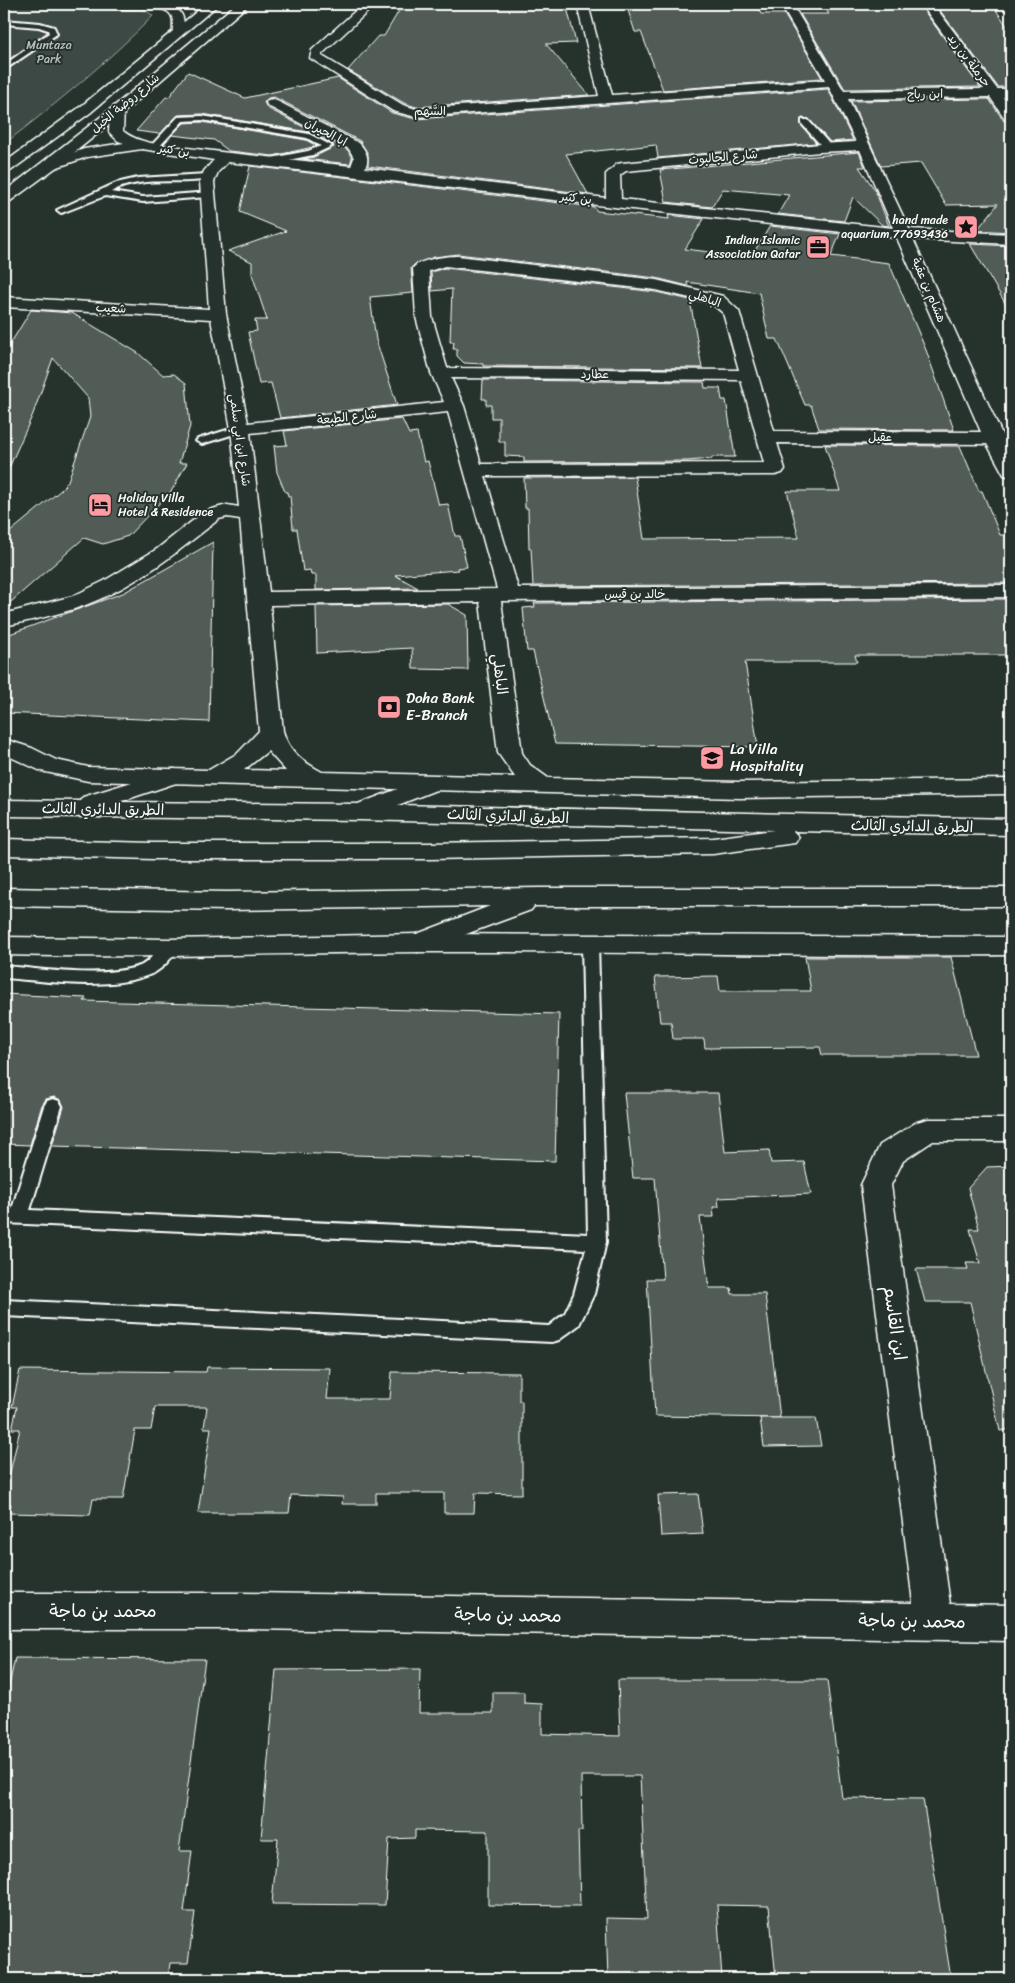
<svg xmlns="http://www.w3.org/2000/svg" width="1015" height="1983" viewBox="0 0 1015 1983" font-family="Sriracha,'Playpen Sans Arabic',sans-serif">
<style>
.green{fill:#3e4944;stroke:#9ea4a2}
.building{fill:#515c57;stroke:#fff}
.lines{fill:none;stroke-linecap:round;stroke-linejoin:round}
.lane-casing{stroke:#fff;stroke-width:4}
.street-casing{stroke:#fff;stroke-width:3}
.primary-casing{stroke:#fff;stroke-width:3}
.highway-casing{stroke:#fff;stroke-width:3}
.lane{fill:#26332d;fill-rule:evenodd}
.street{fill:#26332d;fill-rule:evenodd}
.primary{fill:#26332d;fill-rule:evenodd}
.highway{fill:#26332d;fill-rule:evenodd}
.labels{text-anchor:middle;dominant-baseline:central;stroke-width:4;stroke-linejoin:round;paint-order:stroke}
.far-park-label{font-size:12px;fill:#bbbfbe;stroke:#26332d}
.far-street-label{font-size:12px;fill:#fff;stroke:#26332d}
.far-poi-label{font-size:12px;fill:#fff;stroke:#26332d;text-anchor:end}
.street-label{font-size:15px;fill:#fff;stroke:#26332d}
.poi-label{font-size:15px;fill:#fff;stroke:#26332d;text-anchor:start}
.near-street-label{font-size:18px;fill:#fff;stroke:#26332d}
</style>
<rect width="100%" height="100%" fill="#26332d"/>
<filter id="ink" filterUnits="userSpaceOnUse"><feTurbulence type="fractalNoise" baseFrequency=".02" numOctaves="2"/><feDisplacementMap in="SourceGraphic" scale="10" xChannelSelector="R" yChannelSelector="G"/><feConvolveMatrix kernelMatrix="1 2 1 2 8 2 1 2 1" color-interpolation-filters="sRGB"/></filter>
<g filter="url(#ink)">
<path class="green" d="M4,4L117,8C130,5 144,7 153,16C106,63 56,104 4,144Z"/>
<g class="building">
<polygon points="403,4 566,4 576,43 546,44 589,95 416,107 404,103 348,70 378,36 384,36"/>
<polygon points="626,4 756,4 761,14 784,14 822,78 663,90 641,32 635,32"/>
<polygon points="822,4 919,4 980,87 845,89 800,14 829,14"/>
<polygon points="935,4 992,4 1011,32 1011,87 998,87"/>
<polygon points="188,72 245,98 338,78 392,113 416,119 828,89 853,140 830,142 809,119 802,118 801,125 816,143 658,158 656,145 566,154 588,194 368,166 368,154 360,141 274,97 268,98 264,102 267,108 348,150 352,158 350,164 303,159 314,157 334,147 333,144 309,132 202,114 178,115 160,134 136,131 166,97 169,97"/>
<polygon points="989,99 1004,121 1011,123 1011,232 977,230 998,204 946,205 921,163 881,166 851,101"/>
<polygon points="202,122 306,140 317,146 273,156 229,151 214,140 172,135 184,123"/>
<polygon points="859,152 865,167 859,167 875,190 889,226 882,225 853,197 844,221 778,214 789,195 723,189 712,207 666,202 660,170"/>
<polygon points="250,166 594,207 597,211 669,219 668,215 704,219 685,249 751,257 770,226 840,234 831,256 889,263 926,350 954,430 819,429 811,405 805,405 777,339 769,339 759,293 687,282 688,286 656,278 458,254 434,257 415,264 411,268 413,293 370,297 376,340 397,405 280,418 271,383 259,384 248,332 257,331 255,320 267,320 252,274 252,262 228,251 286,231 240,212"/>
<polygon points="970,244 1011,246 1011,313"/>
<polygon points="445,268 656,292 690,300 702,368 483,366 483,364 464,363 457,356 457,349 453,349 454,342 450,342 452,289 432,291 431,272"/>
<polygon points="31,310 72,313 138,353 163,375 174,374 186,383 190,426 179,463 187,463 172,490 128,536 103,544 84,538 4,608 4,537 61,490 68,481 90,417 88,398 53,358 33,414 4,479 4,354"/>
<polygon points="483,380 704,382 705,388 720,388 722,400 726,400 735,457 712,457 712,459 687,461 524,462 524,457 505,456 505,442 499,442 499,418 491,418 491,405 486,405 486,399 482,399"/>
<polygon points="402,419 409,434 417,433 424,462 428,461 438,502 439,505 448,504 455,536 460,536 467,567 457,568 458,570 395,575 418,588 316,590 316,575 311,575 310,570 303,571 297,529 293,529 290,496 288,496 287,492 285,492 277,472 274,446 287,445 284,431"/>
<polygon points="825,445 960,446 979,491 982,491 1000,535 1011,535 1011,583 533,586 531,548 529,548 528,508 525,508 524,478 635,477 644,539 799,538 787,491 840,491"/>
<polygon points="213,542 209,722 4,713 4,636 123,593"/>
<polygon points="1011,599 1011,655 855,655 857,662 745,662 758,747 555,744 533,651 527,651 523,608 535,607 534,603"/>
<polygon points="448,604 467,615 468,670 413,669 412,648 317,653 316,606"/>
<polygon points="805,957 951,957 976,1055 822,1055 820,1047 705,1048 704,1039 673,1039 671,1022 660,1022 655,977 718,976 720,991 811,991"/>
<polygon points="4,994 86,998 84,1001 559,1014 555,1161 52,1146 64,1107 61,1100 54,1097 46,1099 42,1105 30,1145 4,1144"/>
<polygon points="624,1093 718,1093 725,1152 769,1150 771,1163 804,1162 811,1194 718,1198 719,1207 713,1207 714,1217 700,1217 709,1288 731,1288 732,1294 765,1294 780,1418 655,1416 647,1279 663,1279 655,1178 633,1178"/>
<polygon points="1011,1166 1011,1429 1000,1431 970,1302 925,1302 916,1269 968,1269 966,1263 980,1263 970,1229 979,1229 968,1188 987,1167"/>
<polygon points="207,1367 330,1368 327,1399 390,1399 392,1372 519,1373 519,1401 522,1401 522,1494 475,1493 474,1513 444,1513 444,1493 376,1493 376,1504 342,1504 343,1497 291,1495 289,1513 198,1513 211,1428 204,1428 207,1407 155,1407 151,1430 135,1430 123,1499 93,1499 90,1515 9,1513 11,1504 4,1504 4,1499 20,1429 12,1429 17,1407 12,1407 20,1370 206,1372"/>
<polygon points="760,1418 816,1418 821,1446 764,1447"/>
<polygon points="698,1494 703,1534 661,1536 658,1495"/>
<polygon points="15,1658 205,1659 179,1851 192,1851 184,1912 195,1912 188,1963 170,1963 168,1979 4,1979 4,1709"/>
<polygon points="420,1669 419,1713 493,1713 493,1692 524,1692 524,1703 542,1704 542,1734 620,1736 618,1680 827,1680 842,1798 923,1799 951,1979 776,1979 769,1906 717,1905 722,1979 608,1979 606,1918 647,1919 640,1776 581,1776 582,1831 578,1831 580,1906 488,1905 488,1831 415,1830 415,1838 389,1839 385,1905 272,1904 278,1839 261,1839 276,1670"/>
</g>
<g class="lines">
<defs>
<g id="lane">
<polygon points="4,20 40,23 54,27 57,34 4,70 4,65 49,33 48,30 39,27 4,24"/>
<polygon points="202,116 309,134 332,146 313,155 264,165 261,164 261,160 308,151 321,146 307,138 202,120 183,121 157,149 150,147 178,117"/>
<polygon points="802,120 808,120 831,146 831,150 825,150 802,124"/>
<path d="M207,174L211,177L210,179C178,185 140,175 111,192L143,197L211,192L212,194L208,197L143,202L105,196L64,212L61,213L57,210L116,183L138,178Z"/>
<polygon points="240,426 245,429 244,431 202,444 196,441 198,439"/>
<polygon points="590,938 596,939 598,943 606,1242 594,1294 579,1325 559,1340 552,1342 4,1316 4,1300 549,1326 565,1313 574,1294 586,1249 4,1223 4,1209 12,1209 44,1106 47,1101 53,1099 59,1101 62,1106 30,1210 588,1234 582,943 584,939"/>
<path d="M170,943L176,944L178,948C173,957 163,968 154,973C112,992 48,981 4,978V966C45,969 101,979 140,966C152,961 157,946 170,943Z"/>
</g>
<g id="street">
<path d="M106,4H166C182,8 185,17 184,32L178,36L174,35C171,29 175,21 171,15C161,0 118,15 106,4Z"/>
<path d="M363,4H376L322,54V56L403,105L416,109L599,96L578,9L572,4H585L589,8L612,95L825,80L780,4H792L844,91L984,89L921,4H933L997,89H1011V97H1003L1011,108V121L1006,120L990,97L848,99L909,229L1011,234V244L913,239L1011,454V477L1004,475L987,444L777,443L785,469L782,473L775,475L485,476L518,588L1011,585V597L501,601L522,753L530,765L548,778L740,782L1011,779V794L740,798L88,781L41,771L4,754V739L32,748L56,760L88,767L209,770L238,753L259,731L240,519L227,517L219,519C179,551 137,585 88,604C66,613 28,621 4,626V614L73,596L104,581L157,549L205,511L227,505L239,507L231,429L211,319L4,307V297L209,309L200,182L204,171L214,160L142,149L87,157L49,170L44,169L42,166L44,163L84,149L124,143L118,141L109,132L110,111L112,108H122L124,111L123,131C140,145 168,145 188,148C243,155 297,160 351,166L354,158L349,149L268,106L266,103L268,100L273,99L359,143C366,151 370,158 365,168L606,198V174L617,164L622,163L820,144L856,142L829,87L416,117L393,111L310,58L312,50ZM860,150L893,228L621,199L620,175L626,171L820,152ZM228,162L614,207L897,238L981,432L774,431L739,311L723,296L656,280L458,256C447,256 420,259 413,268L416,317L431,373L444,402L248,423L226,314L214,182L218,172ZM445,266L656,290L711,303L723,313L739,370L447,368L432,317L429,271ZM451,378L741,380L764,463L481,464L464,406ZM448,412L497,589L269,592L250,433ZM480,602L498,753L515,777L322,772C303,762 289,752 283,731L270,605ZM268,751L286,771L244,770Z"/>
<path d="M418,934L1011,937V955C814,957 616,951 419,952C280,953 142,959 4,955V937L170,939Z"/>
<polygon points="928,1119 1011,1119 1011,1141 933,1141 903,1161 891,1185 950,1604 1011,1605 1011,1641 242,1629 4,1629 4,1593 242,1593 913,1603 861,1185 880,1145 917,1122"/>
</g>
<g id="primary">
<polygon points="206,4 219,4 90,113 9,172 4,173 4,163 80,107"/>
<polygon points="236,4 249,4 122,114 54,169 9,202 4,203 4,192 112,108"/>
</g>
<g id="highway">
<polygon points="174,769 182,771 186,776 182,781 119,802 358,804 432,776 441,778 444,783 441,788 398,805 1011,819 1011,835 793,831 799,837 795,843 713,854 428,859 153,859 4,855 4,839 153,843 428,843 713,838 774,830 359,820 4,816 4,800 80,801 83,797"/>
<polygon points="4,888 227,892 540,888 1011,888 1011,906 534,906 531,910 418,952 409,949 405,943 409,937 490,906 227,910 4,906"/>
</g>
</defs>
<use href="#lane" class="lane-casing"/>
<use href="#street" class="street-casing"/>
<use href="#primary" class="primary-casing"/>
<use href="#highway" class="highway-casing"/>
<use href="#lane" class="lane"/>
<use href="#street" class="street"/>
<use href="#primary" class="primary"/>
<use href="#highway" class="highway"/>
</g>
</g>
<defs>
<symbol id="sight-square" viewBox="-11 -11 22 22"><rect x="-9" y="-9" width="18" height="18" rx="4" fill="#ff9aa2" stroke="#26332d"/><path d="M0-6L1.8-2.2L6-1.7L2.9 1.2L3.7 5.4L0 3.3L-3.7 5.4L-2.9 1.2L-6-1.7L-1.8-2.2Z" fill="#111"/></symbol>
<symbol id="office-square" viewBox="-11 -11 22 22"><rect x="-9" y="-9" width="18" height="18" rx="4" fill="#ff9aa2" stroke="#26332d"/><path d="M-6-3h4V-5.5h4V-3h4V5H-6ZM-1-4.5V-3h2v-1.5ZM-6 0V1H6V0Z" fill="#111"/></symbol>
<symbol id="hotel-square" viewBox="-11 -11 22 22"><rect x="-9" y="-9" width="18" height="18" rx="4" fill="#ff9aa2" stroke="#26332d"/><path d="M-6-4.5h1.5V1H6V5H4.5V3h-9V5H-6ZM-4 0a1.8 1.8 0 1 1 3.6 0ZM.5 0V-2.5h3Q6-2.5 6 0Z" fill="#111"/></symbol>
<symbol id="bank-square" viewBox="-11 -11 22 22"><rect x="-9" y="-9" width="18" height="18" rx="4" fill="#ff9aa2" stroke="#26332d"/><path d="M-6-4H6V4H-6ZM0-2.3a2.3 2.3 0 1 0 0 4.6a2.3 2.3 0 1 0 0-4.6Z" fill="#111"/></symbol>
<symbol id="school-square" viewBox="-11 -11 22 22"><rect x="-9" y="-9" width="18" height="18" rx="4" fill="#ff9aa2" stroke="#26332d"/><path d="M0-5L7-2L0 1L-7-2ZM-4 1L0 2.5L4 1V4Q0 6-4 4Z" fill="#111"/></symbol>
</defs>
<g fill-rule="evenodd">
<use href="#sight-square" x="952" y="213" width="28" height="28"/>
<use href="#office-square" x="804" y="233" width="28" height="28"/>
<use href="#hotel-square" x="86" y="491" width="28" height="28"/>
<use href="#bank-square" x="375" y="693" width="28" height="28"/>
<use href="#school-square" x="698" y="744" width="28" height="28"/>
</g>
<g class="labels">
<g class="far-park-label">
<text x="49" y="45">Muntaza<tspan x="49" dy="14">Park</tspan></text>
</g>
<g class="far-street-label">
<text transform="translate(969 60) rotate(53)">حرملة بن زيد</text>
<text transform="translate(925 94) rotate(-1)">ابن رباح</text>
<text transform="translate(125 103) rotate(-40)">شارع روضة الخيل</text>
<text x="430" y="111">السَّهم</text>
<text transform="translate(326 132) rotate(28)">ابا الحيران</text>
<text transform="translate(174 150) rotate(9)">بن كثير</text>
<text transform="translate(723 157) rotate(-5)">شارع الجالبوت</text>
<text transform="translate(576 198) rotate(7)">بن كثير</text>
<text transform="translate(929 290) rotate(67)">هشام بن عقبة</text>
<text transform="translate(705 298) rotate(19)">الباهلي</text>
<text transform="translate(111 308) rotate(3)">شعيب</text>
<text x="595" y="374">عطارد</text>
<text transform="translate(347 417) rotate(-6)">شارع الطبعة</text>
<text x="880" y="437">عقيل</text>
<text transform="translate(240 440) rotate(82)">شارع ابن ابي سلمى</text>
<text x="635" y="594">خالد بن قيس</text>
</g>
<g class="far-poi-label">
<text x="948" y="220">hand made<tspan x="948" dy="14">aquarium 77693436</tspan></text>
<text x="800" y="240">Indian Islamic<tspan x="800" dy="14">Association Qatar</tspan></text>
<text x="118" y="498" text-anchor="start">Holiday Villa<tspan x="118" dy="14">Hotel &amp; Residence</tspan></text>
</g>
<g class="street-label">
<text transform="translate(500 674) rotate(83)">الباهلي</text>
<text transform="translate(103 809) rotate(1)">الطريق الدائري الثالث</text>
<text transform="translate(508 816) rotate(2)">الطريق الدائري الثالث</text>
<text transform="translate(912 826) rotate(1)">الطريق الدائري الثالث</text>
</g>
<g class="poi-label">
<text x="406" y="698">Doha Bank<tspan x="406" dy="17">E-Branch</tspan></text>
<text x="730" y="749">La Villa<tspan x="730" dy="17">Hospitality</tspan></text>
</g>
<g class="near-street-label">
<text transform="translate(895 1323) rotate(82)">ابن القاسم</text>
<text x="103" y="1611">محمد بن ماجة</text>
<text transform="translate(508 1615) rotate(1)">محمد بن ماجة</text>
<text transform="translate(912 1621) rotate(1)">محمد بن ماجة</text>
</g>
</g>
<rect width="1015" height="1983" fill="none" stroke="#26332d" stroke-width="20"/>
<rect x="10" y="10" width="995" height="1963" fill="none" stroke="#fff" stroke-width="2" filter="url(#ink)"/>
</svg>
